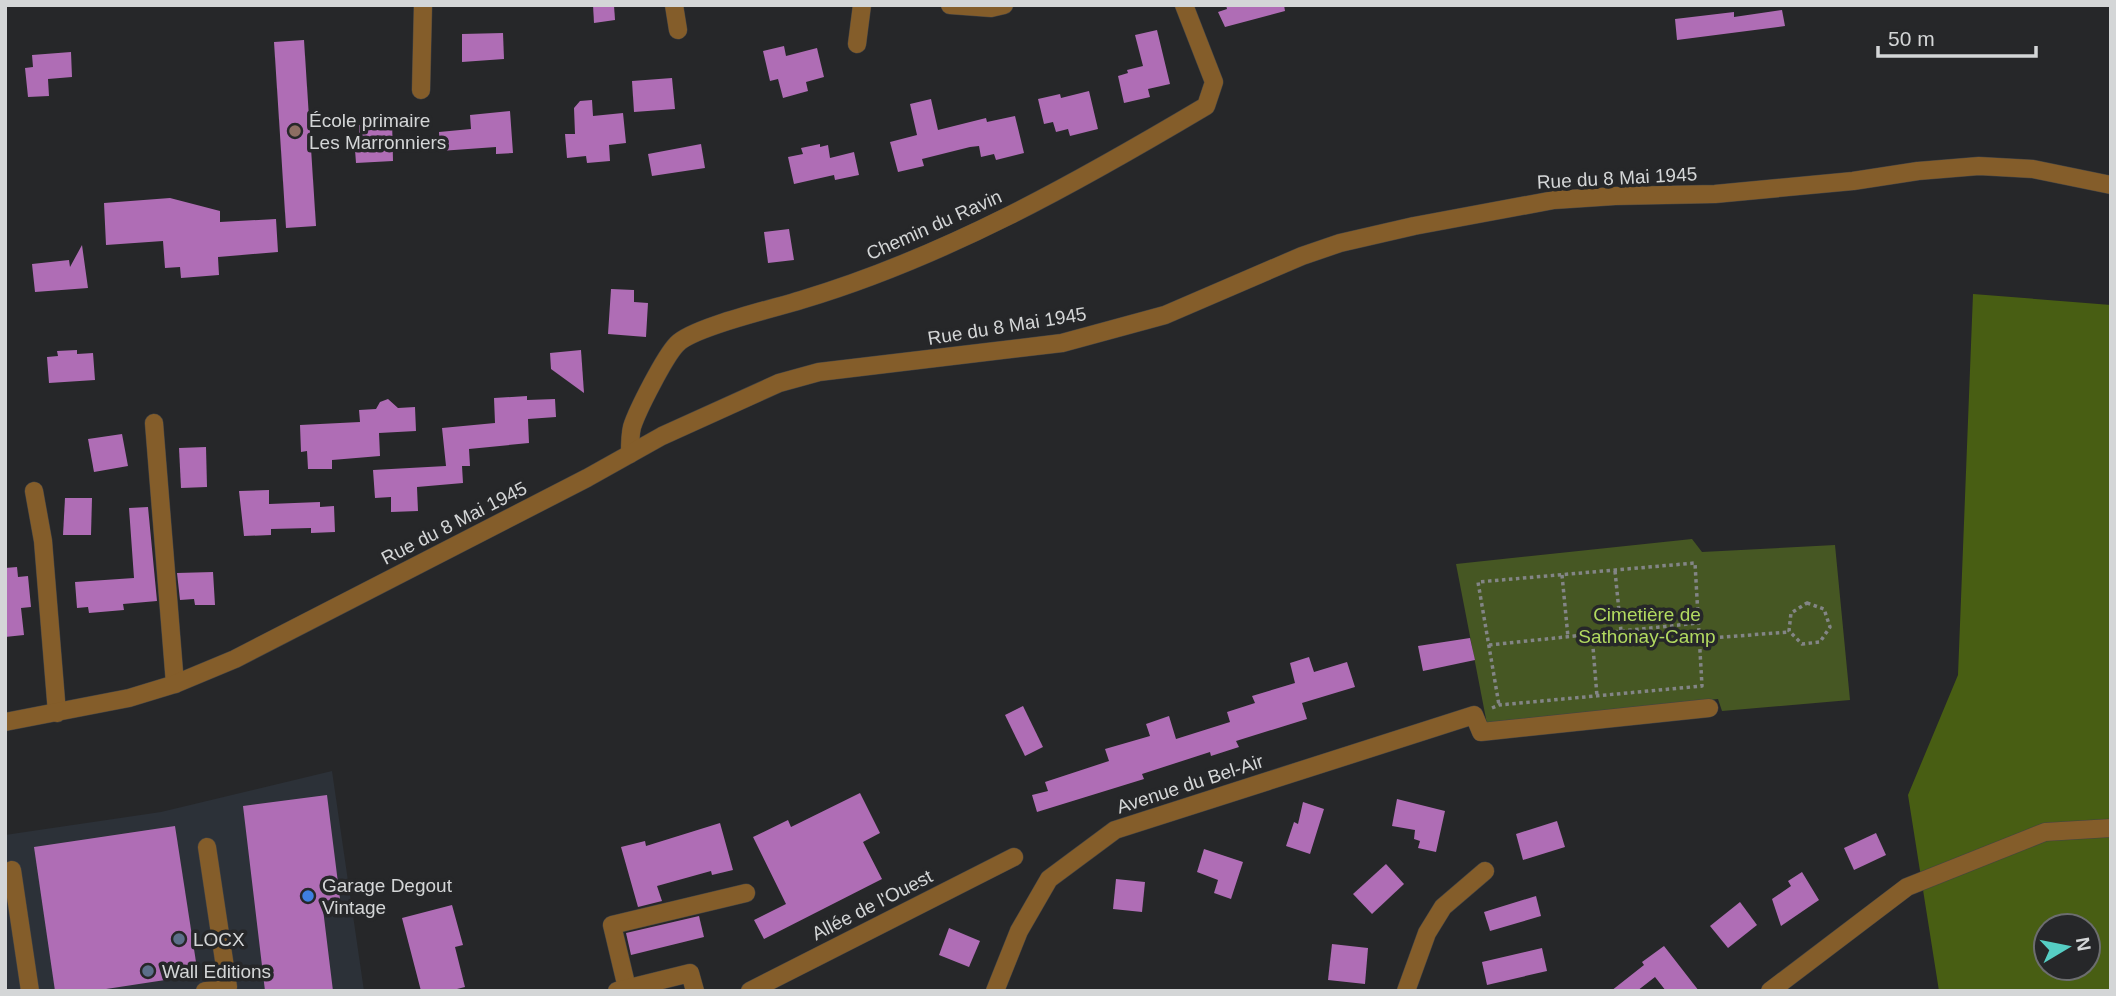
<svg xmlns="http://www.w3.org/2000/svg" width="2116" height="996" viewBox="0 0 2116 996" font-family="Arial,sans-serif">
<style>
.built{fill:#2c3138}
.green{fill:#465723}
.forest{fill:#485e13;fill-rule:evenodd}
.building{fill:#af6db5}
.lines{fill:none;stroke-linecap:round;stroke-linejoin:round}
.minor-casing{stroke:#424345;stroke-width:19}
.path{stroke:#838586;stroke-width:3.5;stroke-dasharray:3.5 3.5;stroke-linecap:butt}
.minor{stroke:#845d2a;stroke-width:18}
.education-dot{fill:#8d6e63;stroke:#262729;stroke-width:2.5}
.shop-dot{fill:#3f7fe0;stroke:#262729;stroke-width:2.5}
.service-dot{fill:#5c6f8a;stroke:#262729;stroke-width:2.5}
.labels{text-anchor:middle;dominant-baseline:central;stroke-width:7;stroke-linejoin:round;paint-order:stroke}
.poi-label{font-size:19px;fill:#d4d6d7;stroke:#262729;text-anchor:start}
.street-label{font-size:19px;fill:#d4d6d7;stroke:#262729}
.park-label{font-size:19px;fill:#b2da60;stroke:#262729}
</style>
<rect width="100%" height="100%" fill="#262729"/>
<polygon class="built" points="332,771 364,991 5,991 5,835 161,812"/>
<polygon class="green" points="1692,539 1702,552 1835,545 1850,700 1722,711 1718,699 1487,724 1456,564"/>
<path class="forest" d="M1973,294L2111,305V991H1939L1908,795L1958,675ZM2046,926H2088V968H2046Z"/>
<g class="building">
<polygon points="593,5 614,5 615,20 594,23"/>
<polygon points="1226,5 1284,5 1285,11 1225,27 1218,12 1227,9"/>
<polygon points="1782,10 1785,26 1677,40 1675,19 1734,12 1734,17"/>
<polygon points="1157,30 1170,84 1148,89 1150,97 1124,103 1118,76 1128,73 1127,70 1143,66 1135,35"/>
<polygon points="503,33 504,59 462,62 462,34"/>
<polygon points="304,40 316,226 286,228 274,42"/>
<polygon points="784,46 786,56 817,48 824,77 806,82 808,91 783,98 778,79 770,81 763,51"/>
<polygon points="71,52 72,77 48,79 49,96 28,97 25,68 33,67 32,55"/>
<polygon points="672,78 675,109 634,112 632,81"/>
<polygon points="1089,91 1098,129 1070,136 1068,129 1056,132 1053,122 1044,124 1038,99 1060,94 1061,98"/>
<polygon points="931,99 938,130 986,118 987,122 1015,116 1024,153 996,160 994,154 981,157 979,146 970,147 922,159 924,166 898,172 890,142 917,135 910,104"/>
<polygon points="592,100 593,116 623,113 626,143 609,145 610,161 587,163 586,156 567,158 565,134 575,134 574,108 580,101"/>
<polygon points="510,111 513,153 496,154 496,147 440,151 439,132 471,129 470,115"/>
<polygon points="392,119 393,161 356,163 354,136 359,136 359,125 368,125 368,120"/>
<polygon points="701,144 705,168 652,176 648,154"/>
<polygon points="820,144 820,147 828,145 830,158 854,152 859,175 835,180 834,175 794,184 788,157 803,154 801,148"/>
<polygon points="170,198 220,211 220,222 276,219 278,252 218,257 219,275 181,278 180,267 165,268 163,241 106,245 104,203"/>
<polygon points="789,229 794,260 768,263 764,232"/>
<polygon points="82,245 88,288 35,292 32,264 69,260 70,267"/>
<polygon points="611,289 634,290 634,302 648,303 646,337 608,334"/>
<polygon points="77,350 77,354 93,353 95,380 49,383 47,357 58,356 57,351"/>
<polygon points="581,350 584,393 551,369 550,353"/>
<polygon points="527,396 527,400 555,399 556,417 528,419 529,443 469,449 470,466 462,466 463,483 417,487 418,511 391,512 391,497 375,498 373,470 446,466 442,428 495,423 494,398"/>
<polygon points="388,399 398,408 415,407 416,431 379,433 380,456 332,460 332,469 308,469 307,451 301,452 300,425 360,422 359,410 376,409 380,402"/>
<polygon points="122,434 128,466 94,472 88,439"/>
<polygon points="206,447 207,487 181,488 179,448"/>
<polygon points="269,490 269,504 320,502 320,507 334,506 335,532 311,533 311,528 271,529 271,535 244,536 239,491"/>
<polygon points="65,498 92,498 91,535 63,535"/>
<polygon points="148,507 157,601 123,604 124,610 89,613 88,607 77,608 75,582 134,578 129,508"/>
<polygon points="17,567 18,577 28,576 31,607 21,608 24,635 5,637 5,568"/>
<polygon points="213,572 215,605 195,605 194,599 180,600 177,573"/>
<polygon points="1470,638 1475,660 1423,671 1418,646"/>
<polygon points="1309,657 1314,672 1347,662 1355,687 1302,703 1307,719 1236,741 1239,747 1211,756 1210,752 1142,774 1144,779 1037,812 1032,795 1048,791 1045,782 1109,761 1105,749 1150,736 1146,724 1169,716 1176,739 1230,722 1227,712 1255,703 1252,696 1295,683 1290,663"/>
<polygon points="1023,706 1043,747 1025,756 1005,715"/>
<polygon points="860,793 880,833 863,842 882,879 764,939 754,920 786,904 753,837 788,820 791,827"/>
<polygon points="327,795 340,899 322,901 333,991 265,991 243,806"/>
<polygon points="1397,799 1445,811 1436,852 1418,848 1420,841 1414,839 1415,830 1392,826"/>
<polygon points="1303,802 1324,809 1310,854 1286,846 1294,822 1298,824"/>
<polygon points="1557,821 1565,847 1523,860 1516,834"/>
<polygon points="720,823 733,870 712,875 711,871 657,886 662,901 638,907 621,847 645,841 646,846"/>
<polygon points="175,826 198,975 93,991 55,991 34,847"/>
<polygon points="1876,833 1886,855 1854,870 1844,848"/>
<polygon points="1204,849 1243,862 1231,899 1214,893 1218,880 1197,872"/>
<polygon points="1386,864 1404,884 1372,914 1353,894"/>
<polygon points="1802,872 1819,900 1781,926 1772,899 1791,886 1788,881"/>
<polygon points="1116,879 1145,882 1142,912 1113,909"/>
<polygon points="1536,896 1541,916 1490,931 1484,912"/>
<polygon points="1740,902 1757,925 1728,948 1710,926"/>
<polygon points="452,905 463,945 455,947 465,987 449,991 421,991 402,918"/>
<polygon points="699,916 704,937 631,955 626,933"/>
<polygon points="949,928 980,941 969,967 939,955"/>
<polygon points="1332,944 1368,948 1365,984 1328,980"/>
<polygon points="1664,946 1699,991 1666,991 1655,977 1637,991 1611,991 1644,965 1642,962"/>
<polygon points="1542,948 1547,971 1487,985 1482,962"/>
</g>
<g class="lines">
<defs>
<g id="minor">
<polyline points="674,5 678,30"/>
<polyline points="950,5 991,8 1004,5"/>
<polyline points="857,44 862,5"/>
<polyline points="421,90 423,5"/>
<polyline points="154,423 175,684"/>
<path d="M630,454C630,446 630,435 632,427C637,411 665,356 677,344C693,327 776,308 801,300C945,257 1078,182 1206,106L1214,82L1184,5"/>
<polyline points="34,491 43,541 57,713"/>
<polyline points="5,722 129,698 175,684 235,659 587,478 662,436 779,383 819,372 1062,343 1165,315 1302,256 1340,243 1414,226 1554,200 1615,196 1715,194 1853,181 1918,171 1979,166 2033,169 2111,185"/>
<polyline points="12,870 30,991"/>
<polyline points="627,988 612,925 746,893"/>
<polyline points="205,991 228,987 207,847"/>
<polyline points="617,991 690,973 695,991"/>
<polyline points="750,991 1014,857"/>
<polyline points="995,991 1019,931 1049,879 1115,830 1474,715 1481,732 1709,708"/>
<polyline points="1406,991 1427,933 1443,907 1485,871"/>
<polyline points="1770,991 1907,887 2045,832 2111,828"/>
</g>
</defs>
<use href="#minor" class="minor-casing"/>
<g class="path">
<polyline points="1615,571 1621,631"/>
<polyline points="1562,575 1568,637"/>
<polygon points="1807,603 1824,609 1830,627 1820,642 1802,644 1789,631 1791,613"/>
<polyline points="1592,635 1597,696"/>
<polyline points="1699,639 1788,632"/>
<polyline points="1489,645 1698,623"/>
<polyline points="1492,708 1499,705 1702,686 1695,563 1478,582 1499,705"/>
</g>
<use href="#minor" class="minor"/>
</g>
<circle class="education-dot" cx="295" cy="131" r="7"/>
<circle class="shop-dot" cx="308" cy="896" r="7"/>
<g class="service-dot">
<circle cx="179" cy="939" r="7"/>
<circle cx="148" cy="971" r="7"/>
</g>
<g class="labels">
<g class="poi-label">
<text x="309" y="120">École primaire<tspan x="309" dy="22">Les Marronniers</tspan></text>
<text x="322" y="885">Garage Degout<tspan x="322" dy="22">Vintage</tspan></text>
<text x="193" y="939">LOCX</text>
<text x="162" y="971">Wall Editions</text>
</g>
<g class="street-label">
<text transform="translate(1617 178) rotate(-3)">Rue du 8 Mai 1945</text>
<text transform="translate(934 225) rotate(-24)">Chemin du Ravin</text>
<text transform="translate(1007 326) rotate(-9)">Rue du 8 Mai 1945</text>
<text transform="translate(454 523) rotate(-27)">Rue du 8 Mai 1945</text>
<text transform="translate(1190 784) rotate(-18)">Avenue du Bel-Air</text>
<text transform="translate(872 905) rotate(-27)">Allée de l'Ouest</text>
</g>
<g class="park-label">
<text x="1647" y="614">Cimetière de<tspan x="1647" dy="22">Sathonay-Camp</tspan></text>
</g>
</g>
<rect width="2116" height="996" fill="none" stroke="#d4d6d7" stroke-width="14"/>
<g transform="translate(2067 947) rotate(80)"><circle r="33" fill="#262729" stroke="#6c6d6f" stroke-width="2"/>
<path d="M0-5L12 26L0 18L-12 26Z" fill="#56cec4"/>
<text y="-10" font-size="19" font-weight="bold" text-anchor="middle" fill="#d4d6d7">N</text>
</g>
<path d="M1878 46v10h158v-10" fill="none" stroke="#d4d6d7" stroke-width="3.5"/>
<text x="1888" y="46" font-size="21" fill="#d4d6d7" stroke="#262729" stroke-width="5" paint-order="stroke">50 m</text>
</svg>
